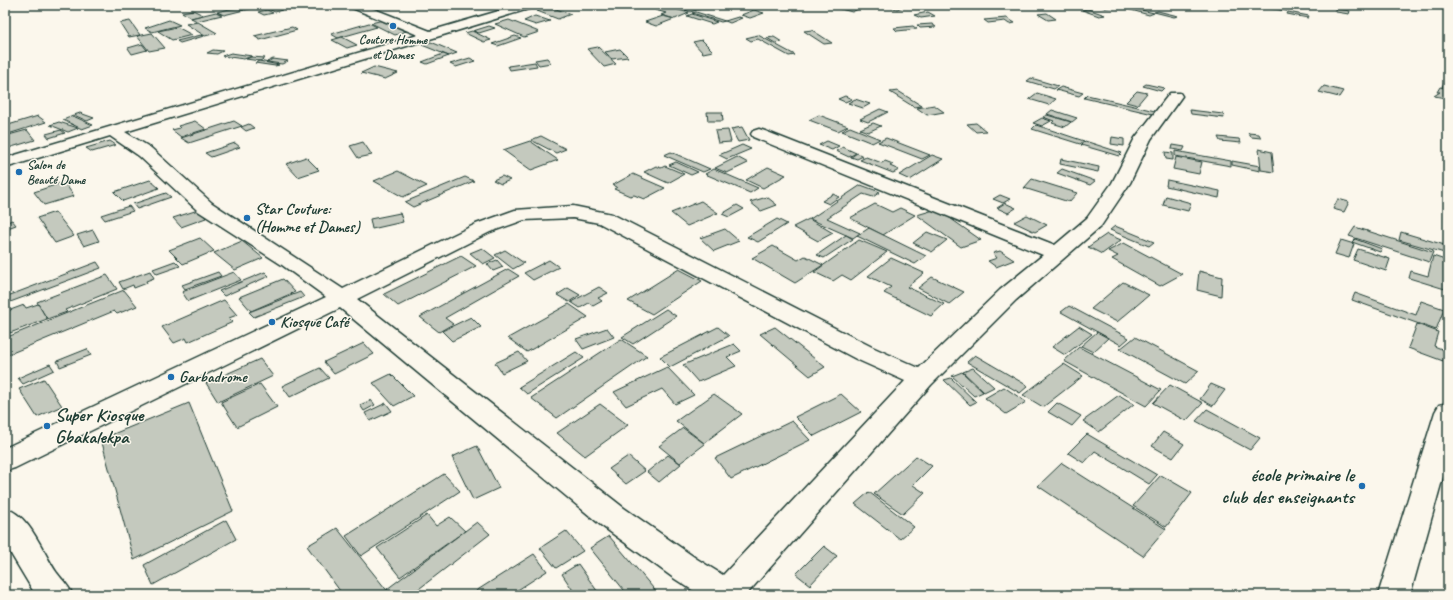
<svg xmlns="http://www.w3.org/2000/svg" width="1453" height="600" viewBox="0 0 1453 600" font-family="Caveat,sans-serif">
<style>
.building{fill:#c4c9be;stroke:#1f3d34}
.lines{fill:none;stroke-linecap:round;stroke-linejoin:round}
.minor-casing{stroke:#1f3d34;stroke-width:3}
.minor{fill:#fbf7ec;fill-rule:evenodd}
.poi-dot{fill:#1f6fb2;stroke:#fbf7ec;stroke-width:1.5}
.labels{text-anchor:middle;dominant-baseline:central;stroke-width:3;stroke-linejoin:round;paint-order:stroke}
.far-poi-label{font-size:13px;font-weight:bold;fill:#1f3d34;stroke:#fbf7ec}
.poi-label{font-size:16px;font-weight:bold;fill:#1f3d34;stroke:#fbf7ec;text-anchor:start}
.near-poi-label{font-size:19px;font-weight:bold;fill:#1f3d34;stroke:#fbf7ec;text-anchor:start}
</style>
<rect width="100%" height="100%" fill="#fbf7ec"/>
<filter id="ink" filterUnits="userSpaceOnUse"><feTurbulence type="fractalNoise" baseFrequency=".025" numOctaves="2"/><feDisplacementMap in="SourceGraphic" scale="8" xChannelSelector="R" yChannelSelector="G"/><feConvolveMatrix kernelMatrix="1 2 1 2 8 2 1 2 1" color-interpolation-filters="sRGB"/></filter>
<g filter="url(#ink)">
<g class="building">
<polygon points="244,5 259,5 261,6 245,10 238,6"/>
<polygon points="439,5 463,5 451,9"/>
<polygon points="837,5 854,5 862,7 852,12 833,7"/>
<polygon points="883,5 908,5 897,9"/>
<polygon points="1002,5 1015,5 1004,9 996,7"/>
<polygon points="1121,5 1124,6 1105,8 1100,6"/>
<polygon points="1268,5 1272,6 1288,5 1287,11 1267,8"/>
<polygon points="274,6 282,10 275,12 266,8"/>
<polygon points="665,6 689,13 675,19 661,15 666,13 655,10"/>
<polygon points="698,6 703,8 690,12 685,10"/>
<polygon points="238,7 244,10 224,15 217,12"/>
<polygon points="550,7 571,14 558,19 537,11"/>
<polygon points="1129,7 1154,13 1149,15 1124,8"/>
<polygon points="1088,9 1105,15 1099,16 1082,10"/>
<polygon points="1336,9 1350,11 1349,14 1336,12"/>
<polygon points="193,10 203,15 191,18 182,12"/>
<polygon points="267,10 273,13 264,15 258,12"/>
<polygon points="754,10 764,13 750,18 741,15"/>
<polygon points="1158,11 1178,16 1174,17 1154,12"/>
<polygon points="216,12 222,15 197,21 191,18"/>
<polygon points="696,12 725,21 721,22 692,13"/>
<polygon points="928,12 935,16 921,18 914,15"/>
<polygon points="1288,12 1309,16 1308,18 1287,14"/>
<polygon points="1047,13 1056,19 1048,20 1038,14"/>
<polygon points="692,14 717,22 712,24 687,16"/>
<polygon points="535,16 550,21 536,25 524,21"/>
<polygon points="663,16 674,19 656,26 645,22"/>
<polygon points="738,17 742,18 730,23 725,21"/>
<polygon points="1007,18 1015,23 1009,24 1005,21 988,23 984,20"/>
<polygon points="169,20 180,25 152,32 145,28"/>
<polygon points="383,20 407,31 395,35 371,23"/>
<polygon points="509,20 539,32 524,37 495,24"/>
<polygon points="130,21 140,35 129,37 120,23"/>
<polygon points="198,22 217,33 205,36 186,24"/>
<polygon points="369,23 377,27 338,38 331,34"/>
<polygon points="932,24 936,27 920,28 917,25"/>
<polygon points="489,26 495,28 479,33 473,31"/>
<polygon points="913,26 917,29 897,31 894,28"/>
<polygon points="177,27 192,35 172,40 158,31"/>
<polygon points="292,27 297,30 260,40 254,36"/>
<polygon points="812,30 832,43 824,44 804,31"/>
<polygon points="472,31 491,40 484,42 465,33"/>
<polygon points="152,33 165,48 149,51 137,36"/>
<polygon points="201,35 204,36 180,43 177,41"/>
<polygon points="758,35 795,55 789,56 758,39 751,41 746,38"/>
<polygon points="515,36 521,38 498,46 492,44"/>
<polygon points="342,37 357,45 347,48 332,40"/>
<polygon points="774,37 782,42 775,43 767,38"/>
<polygon points="702,40 713,51 703,53 693,42"/>
<polygon points="431,42 457,53 449,56 422,45"/>
<polygon points="142,44 147,50 132,54 128,48"/>
<polygon points="598,47 616,64 604,67 587,49"/>
<polygon points="620,49 628,57 612,59 605,52"/>
<polygon points="213,50 223,51 217,54 207,53"/>
<polygon points="231,53 252,56 244,59 222,56"/>
<polygon points="443,54 449,56 427,64 422,62"/>
<polygon points="251,57 265,58 260,61 246,59"/>
<polygon points="470,58 475,61 456,67 450,64"/>
<polygon points="547,58 551,63 539,65 535,60"/>
<polygon points="273,59 288,61 282,64 267,62"/>
<polygon points="259,61 279,65 275,66 255,63"/>
<polygon points="535,62 537,66 510,70 508,66"/>
<polygon points="374,67 398,73 385,79 361,73"/>
<polygon points="1448,74 1448,88 1442,87"/>
<polygon points="1031,78 1058,86 1054,89 1027,81"/>
<polygon points="1146,84 1164,88 1161,91 1143,86"/>
<polygon points="1324,86 1343,91 1339,97 1319,92"/>
<polygon points="1061,87 1083,93 1079,96 1056,90"/>
<polygon points="1440,87 1448,89 1447,95 1448,96 1446,98 1434,96 1440,92 1437,92"/>
<polygon points="898,91 922,106 914,107 890,92"/>
<polygon points="1137,91 1147,93 1137,105 1126,102"/>
<polygon points="1037,93 1056,99 1049,105 1029,99"/>
<polygon points="1087,95 1155,111 1153,114 1084,98"/>
<polygon points="845,96 852,99 845,102 838,99"/>
<polygon points="855,99 870,104 863,108 848,103"/>
<polygon points="934,105 944,112 927,115 917,108"/>
<polygon points="880,109 888,112 868,122 860,119"/>
<polygon points="1052,110 1077,118 1072,122 1047,114"/>
<polygon points="1190,110 1223,114 1224,118 1191,114"/>
<polygon points="707,112 722,112 723,121 708,121"/>
<polygon points="80,113 94,118 87,121 74,115"/>
<polygon points="819,115 848,126 838,131 809,120"/>
<polygon points="1047,115 1071,122 1065,127 1052,123 1054,121 1043,117"/>
<polygon points="38,116 46,122 5,135 5,126"/>
<polygon points="73,116 93,125 82,129 63,120"/>
<polygon points="1042,118 1051,121 1042,126 1033,123"/>
<polygon points="195,121 206,129 181,137 172,130 180,128 178,126"/>
<polygon points="234,121 242,126 189,143 181,138"/>
<polygon points="59,122 78,128 68,132 50,125"/>
<polygon points="873,123 881,126 868,132 860,129"/>
<polygon points="976,123 986,131 976,132 967,124"/>
<polygon points="249,124 254,128 246,131 241,127"/>
<polygon points="1036,125 1084,141 1080,144 1032,129"/>
<polygon points="742,127 749,140 738,142 731,129"/>
<polygon points="850,127 880,139 872,143 842,131"/>
<polygon points="27,130 35,140 5,149 5,136"/>
<polygon points="61,130 65,133 49,138 46,134"/>
<polygon points="728,130 731,142 718,143 715,131"/>
<polygon points="1248,133 1259,134 1261,138 1251,137"/>
<polygon points="541,136 566,149 556,153 531,140"/>
<polygon points="1112,137 1124,139 1124,146 1111,144"/>
<polygon points="1218,137 1239,139 1241,143 1220,141"/>
<polygon points="886,138 930,155 922,159 878,142"/>
<polygon points="110,141 116,145 92,152 86,148"/>
<polygon points="530,141 558,160 531,170 503,150"/>
<polygon points="827,141 839,146 832,150 819,145"/>
<polygon points="1085,141 1122,153 1119,156 1081,145"/>
<polygon points="363,142 372,155 358,158 350,146"/>
<polygon points="235,143 240,147 211,157 205,153"/>
<polygon points="742,145 751,149 727,159 719,155"/>
<polygon points="1173,145 1185,147 1183,151 1172,149"/>
<polygon points="843,147 856,153 849,157 836,151"/>
<polygon points="1259,149 1272,152 1274,172 1261,170"/>
<polygon points="1175,151 1231,161 1231,166 1175,156"/>
<polygon points="671,152 710,169 703,172 664,155"/>
<polygon points="1165,152 1173,153 1173,160 1166,159"/>
<polygon points="857,153 863,156 857,159 851,157"/>
<polygon points="932,155 943,159 910,180 899,175"/>
<polygon points="306,157 319,170 298,177 286,164"/>
<polygon points="737,157 748,163 727,173 715,168"/>
<polygon points="866,157 882,163 885,161 893,164 890,166 899,170 893,173 860,160"/>
<polygon points="1176,157 1202,162 1199,174 1173,169"/>
<polygon points="1061,159 1099,167 1098,172 1060,164"/>
<polygon points="1232,161 1260,166 1260,171 1232,165"/>
<polygon points="676,162 698,172 691,175 669,165"/>
<polygon points="656,166 661,168 665,166 684,174 668,183 644,172"/>
<polygon points="768,167 786,175 763,188 746,180"/>
<polygon points="714,169 758,188 750,193 705,174"/>
<polygon points="1062,169 1095,181 1090,185 1057,173"/>
<polygon points="398,171 427,186 403,197 374,181"/>
<polygon points="633,174 665,188 644,199 634,195 630,196 614,189 617,187 613,185"/>
<polygon points="502,176 510,180 501,184 493,180"/>
<polygon points="465,177 474,181 413,207 405,202"/>
<polygon points="1032,179 1077,193 1069,202 1024,188"/>
<polygon points="150,180 159,188 123,201 114,192"/>
<polygon points="1167,180 1220,191 1219,198 1166,186"/>
<polygon points="64,182 74,196 44,205 34,192"/>
<polygon points="861,185 880,192 873,197 863,194 827,218 860,233 853,238 810,219"/>
<polygon points="166,193 171,197 137,209 133,204"/>
<polygon points="833,194 839,197 829,204 822,201"/>
<polygon points="1000,195 1010,199 1003,203 993,199"/>
<polygon points="1166,196 1191,203 1188,211 1163,205"/>
<polygon points="767,197 777,205 761,211 750,202"/>
<polygon points="1338,199 1349,202 1344,212 1333,209"/>
<polygon points="701,201 718,213 687,226 671,213"/>
<polygon points="1005,203 1016,208 1008,213 997,208"/>
<polygon points="875,204 892,212 900,208 915,215 883,235 850,218"/>
<polygon points="737,205 744,209 729,217 722,214"/>
<polygon points="129,206 133,211 105,220 101,215"/>
<polygon points="937,209 981,240 961,247 917,215"/>
<polygon points="198,210 206,218 181,227 173,218"/>
<polygon points="55,212 74,236 55,243 37,218"/>
<polygon points="400,213 403,222 372,229 370,219"/>
<polygon points="1027,215 1047,225 1035,232 1014,222"/>
<polygon points="777,219 787,224 758,242 747,237"/>
<polygon points="809,219 833,233 818,241 793,227"/>
<polygon points="12,220 16,225 5,229 5,223"/>
<polygon points="1115,226 1154,242 1149,246 1110,230"/>
<polygon points="1355,227 1433,252 1429,262 1349,236"/>
<polygon points="869,228 926,256 915,264 857,236"/>
<polygon points="725,229 739,241 714,251 700,238"/>
<polygon points="93,230 99,241 84,246 77,235"/>
<polygon points="927,232 947,240 932,252 913,243"/>
<polygon points="1401,232 1448,246 1448,254 1399,240"/>
<polygon points="1107,234 1121,240 1102,254 1088,247"/>
<polygon points="846,235 853,239 824,258 817,255"/>
<polygon points="200,238 214,251 183,264 169,250"/>
<polygon points="1355,239 1382,249 1380,252 1352,242"/>
<polygon points="859,240 887,252 851,280 842,275 833,281 814,272"/>
<polygon points="1341,240 1354,244 1349,258 1335,254"/>
<polygon points="242,241 263,258 235,270 214,253"/>
<polygon points="1124,243 1182,274 1160,286 1112,259 1118,256 1108,251"/>
<polygon points="773,246 798,260 805,256 823,265 795,283 752,258"/>
<polygon points="482,248 495,258 483,264 470,253"/>
<polygon points="1358,249 1390,259 1386,271 1353,260"/>
<polygon points="505,250 524,263 513,269 495,255"/>
<polygon points="1000,251 1014,260 996,267 988,261 997,258 993,253"/>
<polygon points="461,256 476,266 398,306 384,294"/>
<polygon points="1433,256 1448,261 1448,290 1409,278 1411,271 1428,276"/>
<polygon points="891,258 924,273 907,287 944,304 931,316 884,293 891,287 868,276"/>
<polygon points="497,260 503,267 493,271 487,264"/>
<polygon points="549,260 559,267 533,280 524,273"/>
<polygon points="175,261 180,266 157,274 153,269"/>
<polygon points="97,262 101,268 5,304 5,297"/>
<polygon points="508,269 519,276 445,318 453,324 439,332 420,317"/>
<polygon points="679,269 702,281 652,314 628,301"/>
<polygon points="150,271 154,278 146,281 147,283 134,288 133,285 123,289 119,282"/>
<polygon points="1199,271 1222,277 1221,296 1197,290"/>
<polygon points="218,272 221,276 185,289 182,285"/>
<polygon points="234,272 241,280 188,301 182,292"/>
<polygon points="265,272 269,276 224,296 219,291"/>
<polygon points="107,275 117,289 65,310 67,312 47,319 37,302"/>
<polygon points="932,277 964,292 949,304 918,288"/>
<polygon points="283,279 295,292 251,311 239,297"/>
<polygon points="1123,282 1149,295 1117,322 1091,309"/>
<polygon points="599,287 608,293 598,298 602,301 593,306 589,303 580,308 571,302"/>
<polygon points="568,288 580,295 569,302 557,295"/>
<polygon points="124,290 137,306 117,314 114,311 7,355 5,351 5,338"/>
<polygon points="300,292 304,297 254,317 249,312"/>
<polygon points="1355,293 1416,315 1421,301 1444,309 1436,330 1352,300"/>
<polygon points="224,300 237,315 229,318 233,322 188,342 186,338 174,343 162,327"/>
<polygon points="38,304 47,319 10,333 5,324 5,312 24,305 26,308"/>
<polygon points="569,304 588,317 527,352 508,338"/>
<polygon points="1069,306 1129,338 1121,345 1061,312"/>
<polygon points="666,309 676,316 633,344 622,337"/>
<polygon points="471,317 481,327 452,341 442,331"/>
<polygon points="1417,324 1438,332 1434,346 1447,351 1443,361 1408,348"/>
<polygon points="1079,326 1092,334 1065,355 1052,347"/>
<polygon points="718,327 729,336 670,367 660,357"/>
<polygon points="775,327 825,367 810,376 760,334"/>
<polygon points="607,328 614,337 583,349 576,339"/>
<polygon points="1097,332 1108,338 1093,352 1081,346"/>
<polygon points="1135,337 1199,371 1185,384 1120,349"/>
<polygon points="621,339 647,356 557,418 531,398"/>
<polygon points="364,343 374,354 334,374 324,362"/>
<polygon points="734,344 741,351 727,357 736,366 698,382 683,365"/>
<polygon points="1079,347 1161,390 1146,406 1064,361"/>
<polygon points="87,349 91,355 60,367 57,361"/>
<polygon points="519,352 527,361 502,373 495,363"/>
<polygon points="576,352 584,358 527,394 519,387"/>
<polygon points="975,355 1028,386 1020,393 967,362"/>
<polygon points="260,359 273,376 218,402 206,383"/>
<polygon points="50,364 54,370 23,384 18,378"/>
<polygon points="1064,364 1083,376 1043,407 1023,395"/>
<polygon points="667,367 694,395 675,404 662,389 626,406 614,392"/>
<polygon points="320,368 329,378 290,397 282,386"/>
<polygon points="973,368 994,387 984,392 963,372"/>
<polygon points="962,372 983,392 974,396 952,376"/>
<polygon points="391,374 413,396 394,406 373,383"/>
<polygon points="951,378 976,402 970,405 944,380"/>
<polygon points="44,379 62,406 37,417 19,389"/>
<polygon points="260,384 277,407 237,427 221,402"/>
<polygon points="1211,384 1225,390 1213,406 1200,399"/>
<polygon points="1170,385 1203,403 1186,421 1153,403"/>
<polygon points="1004,387 1026,402 1006,414 985,398"/>
<polygon points="714,394 742,414 704,443 676,421"/>
<polygon points="841,394 861,412 814,436 795,417"/>
<polygon points="1119,395 1134,404 1099,432 1083,421"/>
<polygon points="371,400 375,405 364,411 360,405"/>
<polygon points="189,403 233,511 134,560 101,439"/>
<polygon points="386,403 392,411 370,421 365,413"/>
<polygon points="1057,403 1081,416 1072,426 1048,412"/>
<polygon points="600,404 628,425 585,456 557,433"/>
<polygon points="1207,409 1260,438 1250,450 1196,421"/>
<polygon points="792,421 810,440 731,479 715,458"/>
<polygon points="683,428 705,444 680,463 659,446"/>
<polygon points="1163,432 1184,444 1173,458 1152,446"/>
<polygon points="1087,434 1157,475 1149,484 1095,451 1084,463 1068,453"/>
<polygon points="477,446 499,488 473,500 452,457"/>
<polygon points="668,455 681,464 659,482 647,472"/>
<polygon points="628,456 645,471 626,484 609,469"/>
<polygon points="916,456 932,466 913,485 925,493 903,514 874,494"/>
<polygon points="1062,463 1166,529 1143,556 1038,486"/>
<polygon points="444,474 460,491 361,556 346,536"/>
<polygon points="1161,475 1192,493 1166,527 1133,506"/>
<polygon points="869,492 914,527 900,539 855,504"/>
<polygon points="427,515 436,526 450,517 465,531 400,577 377,548"/>
<polygon points="226,520 236,539 153,585 144,565"/>
<polygon points="477,522 490,534 411,595 392,595 387,589"/>
<polygon points="337,528 389,593 386,595 343,595 307,546"/>
<polygon points="566,531 583,551 556,568 540,548"/>
<polygon points="609,536 659,595 628,595 590,548"/>
<polygon points="824,546 837,556 810,585 796,574"/>
<polygon points="534,554 547,571 510,595 478,595 476,591"/>
<polygon points="578,564 600,595 576,595 562,574"/>
</g>
<g class="lines">
<defs>
<g id="minor">
<path d="M348,5H364L430,31L519,5H537L535,7L125,132L151,148L212,203L343,289L476,224L515,210L573,206L612,214L872,347L919,368L1000,290L1043,255L753,137L751,134L753,131L759,129L765,131L1055,245L1087,218L1112,183L1135,138L1170,93H1180L1182,96L1151,139L1130,183L1101,226L1016,300L931,385L746,595H700L675,579L602,526L340,308L15,468L5,471V448L326,297L282,265L198,211L139,156L110,136L5,168V158L418,35L350,7ZM573,218L599,223L856,359L905,381L723,575L697,559L624,508L357,299L490,232L524,220Z"/>
<polygon points="1437,5 1448,5 1448,9 1439,7"/>
<polygon points="1448,403 1448,459 1410,595 1378,595 1435,412 1439,405"/>
<path d="M5,508C31,516 42,552 57,573C63,581 68,585 73,595L35,594L5,544Z"/>
</g>
</defs>
<use href="#minor" class="minor-casing"/>
<use href="#minor" class="minor"/>
</g>
</g>
<g class="poi-dot">
<circle cx="393" cy="26" r="4"/>
<circle cx="19" cy="172" r="4"/>
<circle cx="247" cy="218" r="4"/>
<circle cx="272" cy="322" r="4"/>
<circle cx="171" cy="377" r="4"/>
<circle cx="47" cy="426" r="4"/>
<circle cx="1362" cy="486" r="4"/>
</g>
<g class="labels">
<g class="far-poi-label">
<text x="393" y="40">Couture Homme<tspan x="393" dy="15">et Dames</tspan></text>
<text x="27" y="165" text-anchor="start">Salon de<tspan x="27" dy="15">Beauté Dame</tspan></text>
</g>
<g class="poi-label">
<text x="255" y="209">Star Couture:<tspan x="255" dy="18">(Homme et Dames)</tspan></text>
<text x="280" y="322">Kiosque Café</text>
<text x="179" y="377">Garbadrome</text>
</g>
<g class="near-poi-label">
<text x="55" y="415">Super Kiosque<tspan x="55" dy="22">Gbakalekpa</tspan></text>
<text x="1354" y="475" text-anchor="end">école primaire le<tspan x="1354" dy="22">club des enseignants</tspan></text>
</g>
</g>
<rect width="1453" height="600" fill="none" stroke="#fbf7ec" stroke-width="20"/>
<rect x="10" y="10" width="1433" height="580" fill="none" stroke="#1f3d34" stroke-width="1.5" filter="url(#ink)"/>
</svg>
